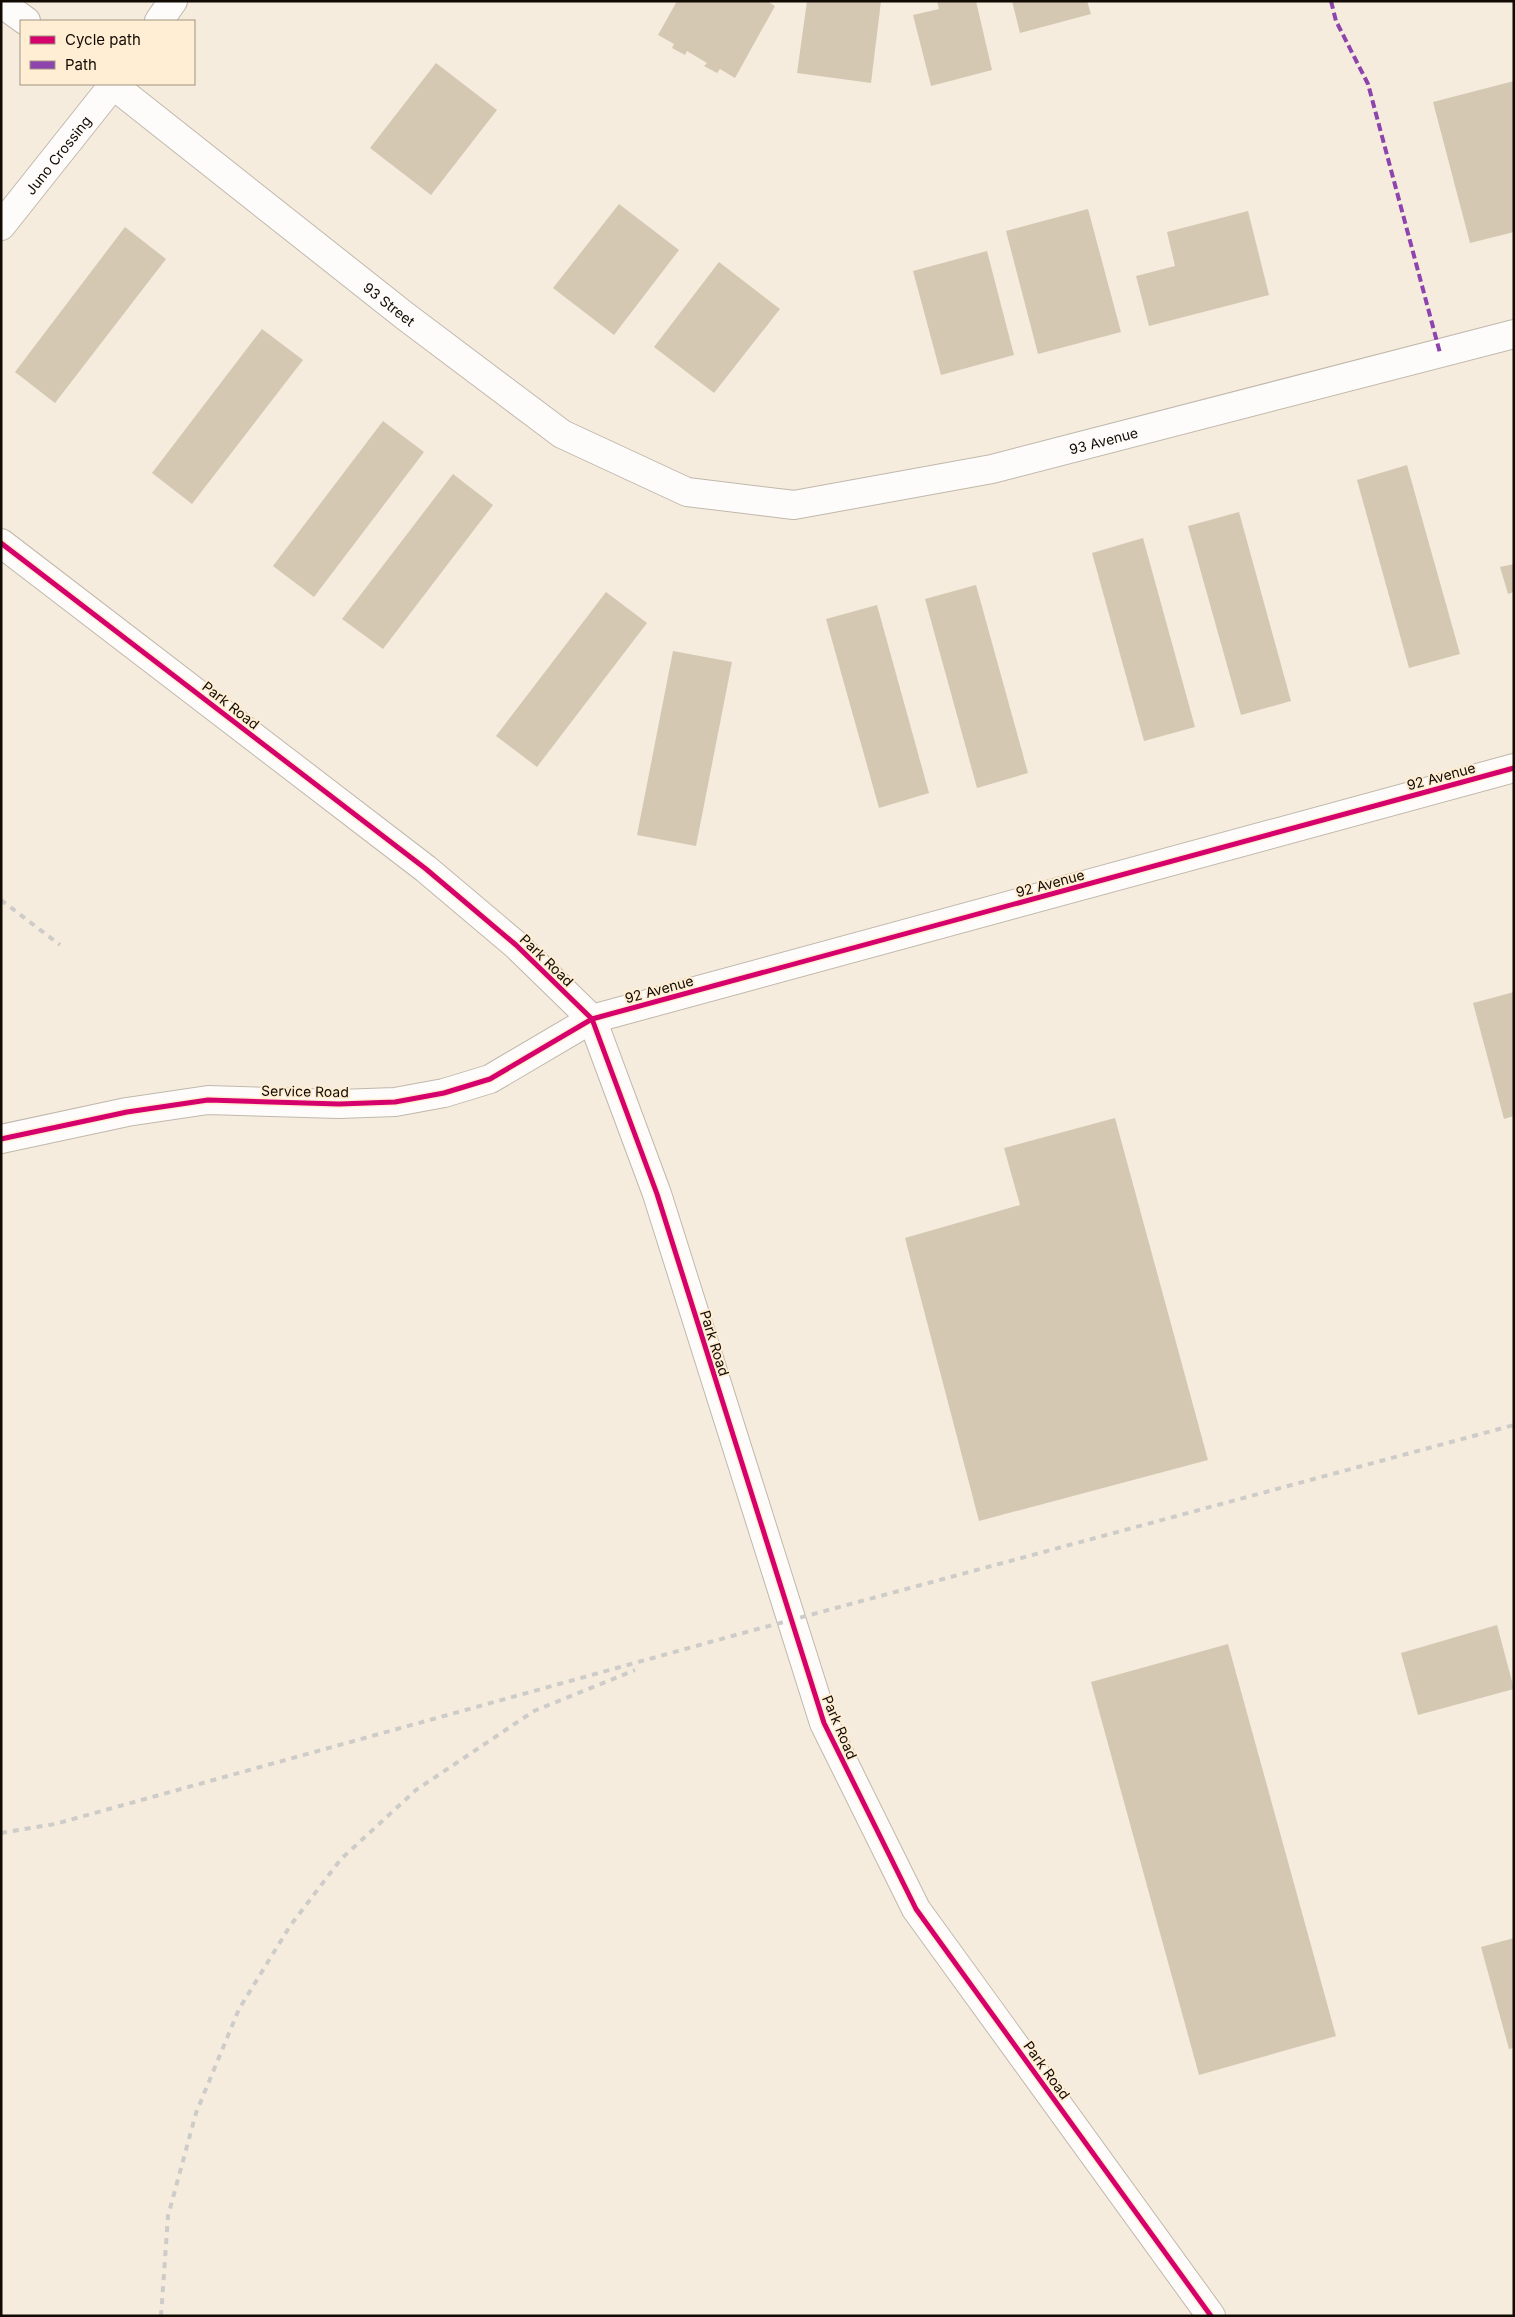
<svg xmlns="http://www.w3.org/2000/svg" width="1515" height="2317" viewBox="0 0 1515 2317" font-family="Inter,sans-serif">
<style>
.building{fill:#d5c8b3}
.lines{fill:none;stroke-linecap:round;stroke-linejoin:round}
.street-casing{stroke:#c0b8ac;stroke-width:30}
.secondary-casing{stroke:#c0b8ac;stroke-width:30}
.street{stroke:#fefcfa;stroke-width:28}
.secondary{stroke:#fefcfa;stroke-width:28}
.rail{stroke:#ceccc8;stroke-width:4;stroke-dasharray:6 6;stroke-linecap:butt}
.quiet{stroke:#8e44ad;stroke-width:4;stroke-dasharray:8 4;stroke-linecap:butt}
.cycleway-casing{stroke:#ffeed4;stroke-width:8}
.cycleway{stroke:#d6006c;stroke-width:5}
.labels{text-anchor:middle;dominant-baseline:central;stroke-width:4;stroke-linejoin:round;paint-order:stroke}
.street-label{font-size:14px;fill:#110a02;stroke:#ffeed4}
</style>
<rect width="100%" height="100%" fill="#f5ecde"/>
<g class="building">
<polygon points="677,1 767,1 775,6 735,78 720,69 717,73 704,66 707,63 687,51 685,55 672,48 674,44 658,35"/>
<polygon points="807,1 881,1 871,83 797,73"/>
<polygon points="937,1 976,1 992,70 931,86 913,15 939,9"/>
<polygon points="1012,1 1087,1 1091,14 1020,33"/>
<polygon points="436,63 497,110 431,195 370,148"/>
<polygon points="1514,81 1514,232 1470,243 1433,102"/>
<polygon points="619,204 679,250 614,335 553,288"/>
<polygon points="1088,209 1121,332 1038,354 1006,231"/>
<polygon points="1248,211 1269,295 1149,326 1136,276 1175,266 1167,232"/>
<polygon points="125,227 166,259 55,403 15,372"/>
<polygon points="987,251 1014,355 941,375 913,271"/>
<polygon points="719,262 780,309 714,393 654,347"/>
<polygon points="262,329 303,360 192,504 152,473"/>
<polygon points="383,421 424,452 314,597 273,566"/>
<polygon points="1407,465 1460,654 1409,668 1357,480"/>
<polygon points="453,474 493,505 383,649 342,619"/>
<polygon points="1239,512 1291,701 1241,715 1188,526"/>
<polygon points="1143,538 1195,727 1144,741 1092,553"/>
<polygon points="1514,564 1514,592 1508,594 1500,567"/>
<polygon points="976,585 1028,773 977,788 925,599"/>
<polygon points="606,592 647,623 537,767 496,736"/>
<polygon points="877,605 929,793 879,808 826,619"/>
<polygon points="673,651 732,662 696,846 637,835"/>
<polygon points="1514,992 1514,1116 1504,1119 1473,1003"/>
<polygon points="1115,1118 1208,1460 979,1521 905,1238 1020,1205 1004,1148"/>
<polygon points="1497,1625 1514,1689 1418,1715 1401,1653"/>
<polygon points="1228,1644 1336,2036 1199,2075 1091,1682"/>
<polygon points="1514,1938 1514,2048 1509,2049 1481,1947"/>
</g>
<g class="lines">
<defs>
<g id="street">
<polyline points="159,21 173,1"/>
<path id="s1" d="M114,84L113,85L405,316L562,434L687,492L794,505L992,469L1514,334"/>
<polyline points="1,1139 127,1112 208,1100 339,1104 395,1102 444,1093 490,1079 592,1019 657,1194 824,1723 916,1909 1211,2316"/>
</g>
<g id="secondary">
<polyline points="1,3 26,21"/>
<path id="s2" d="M1,226L113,85L111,84"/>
<polyline points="1,543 426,869 516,945 592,1019 1514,768"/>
</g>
</defs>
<use href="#street" class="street-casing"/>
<use href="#secondary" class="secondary-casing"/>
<use href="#street" class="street"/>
<use href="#secondary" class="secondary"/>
<g class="rail">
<polyline points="1,900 60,945"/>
<polyline points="1,1833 55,1824 732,1636 1514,1425"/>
<polyline points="161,2316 168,2216 196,2113 239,2009 290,1926 341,1859 416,1790 534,1711 635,1670"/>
</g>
<polyline class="quiet" points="1331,1 1336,21 1368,84 1440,353"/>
<defs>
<g id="cycleway">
<polyline points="1,543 426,869 516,945 592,1019 657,1194 824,1723 916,1909 1211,2316"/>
<polyline points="1,1139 127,1112 208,1100 339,1104 395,1102 444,1093 490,1079 592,1019 1514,768"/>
</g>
</defs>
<use href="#cycleway" class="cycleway-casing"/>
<use href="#cycleway" class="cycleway"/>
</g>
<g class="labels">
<g class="street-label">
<text stroke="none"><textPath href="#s2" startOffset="91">Juno Crossing</textPath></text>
<text stroke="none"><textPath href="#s1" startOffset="354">93 Street</textPath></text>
<text stroke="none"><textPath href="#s1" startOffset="1132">93 Avenue</textPath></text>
<text transform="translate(231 705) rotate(38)">Park Road</text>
<text transform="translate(1441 776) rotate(-15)">92 Avenue</text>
<text transform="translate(1050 883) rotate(-15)">92 Avenue</text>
<text transform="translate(547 960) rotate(44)">Park Road</text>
<text transform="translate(659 989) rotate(-15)">92 Avenue</text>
<text transform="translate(305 1091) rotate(1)">Service Road</text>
<text transform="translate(715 1343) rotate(73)">Park Road</text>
<text transform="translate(840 1727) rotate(67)">Park Road</text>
<text transform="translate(1047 2070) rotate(54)">Park Road</text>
</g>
</g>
<rect width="1515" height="2317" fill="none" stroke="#110a02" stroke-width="5"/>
<rect x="20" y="20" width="175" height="65" fill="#ffeed4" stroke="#a09380"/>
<rect x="30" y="36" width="25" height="8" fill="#d6006c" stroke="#a09380"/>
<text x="65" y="45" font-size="15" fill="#110a02">Cycle path</text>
<rect x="30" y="61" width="25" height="8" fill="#8e44ad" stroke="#a09380"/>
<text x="65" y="70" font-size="15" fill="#110a02">Path</text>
</svg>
